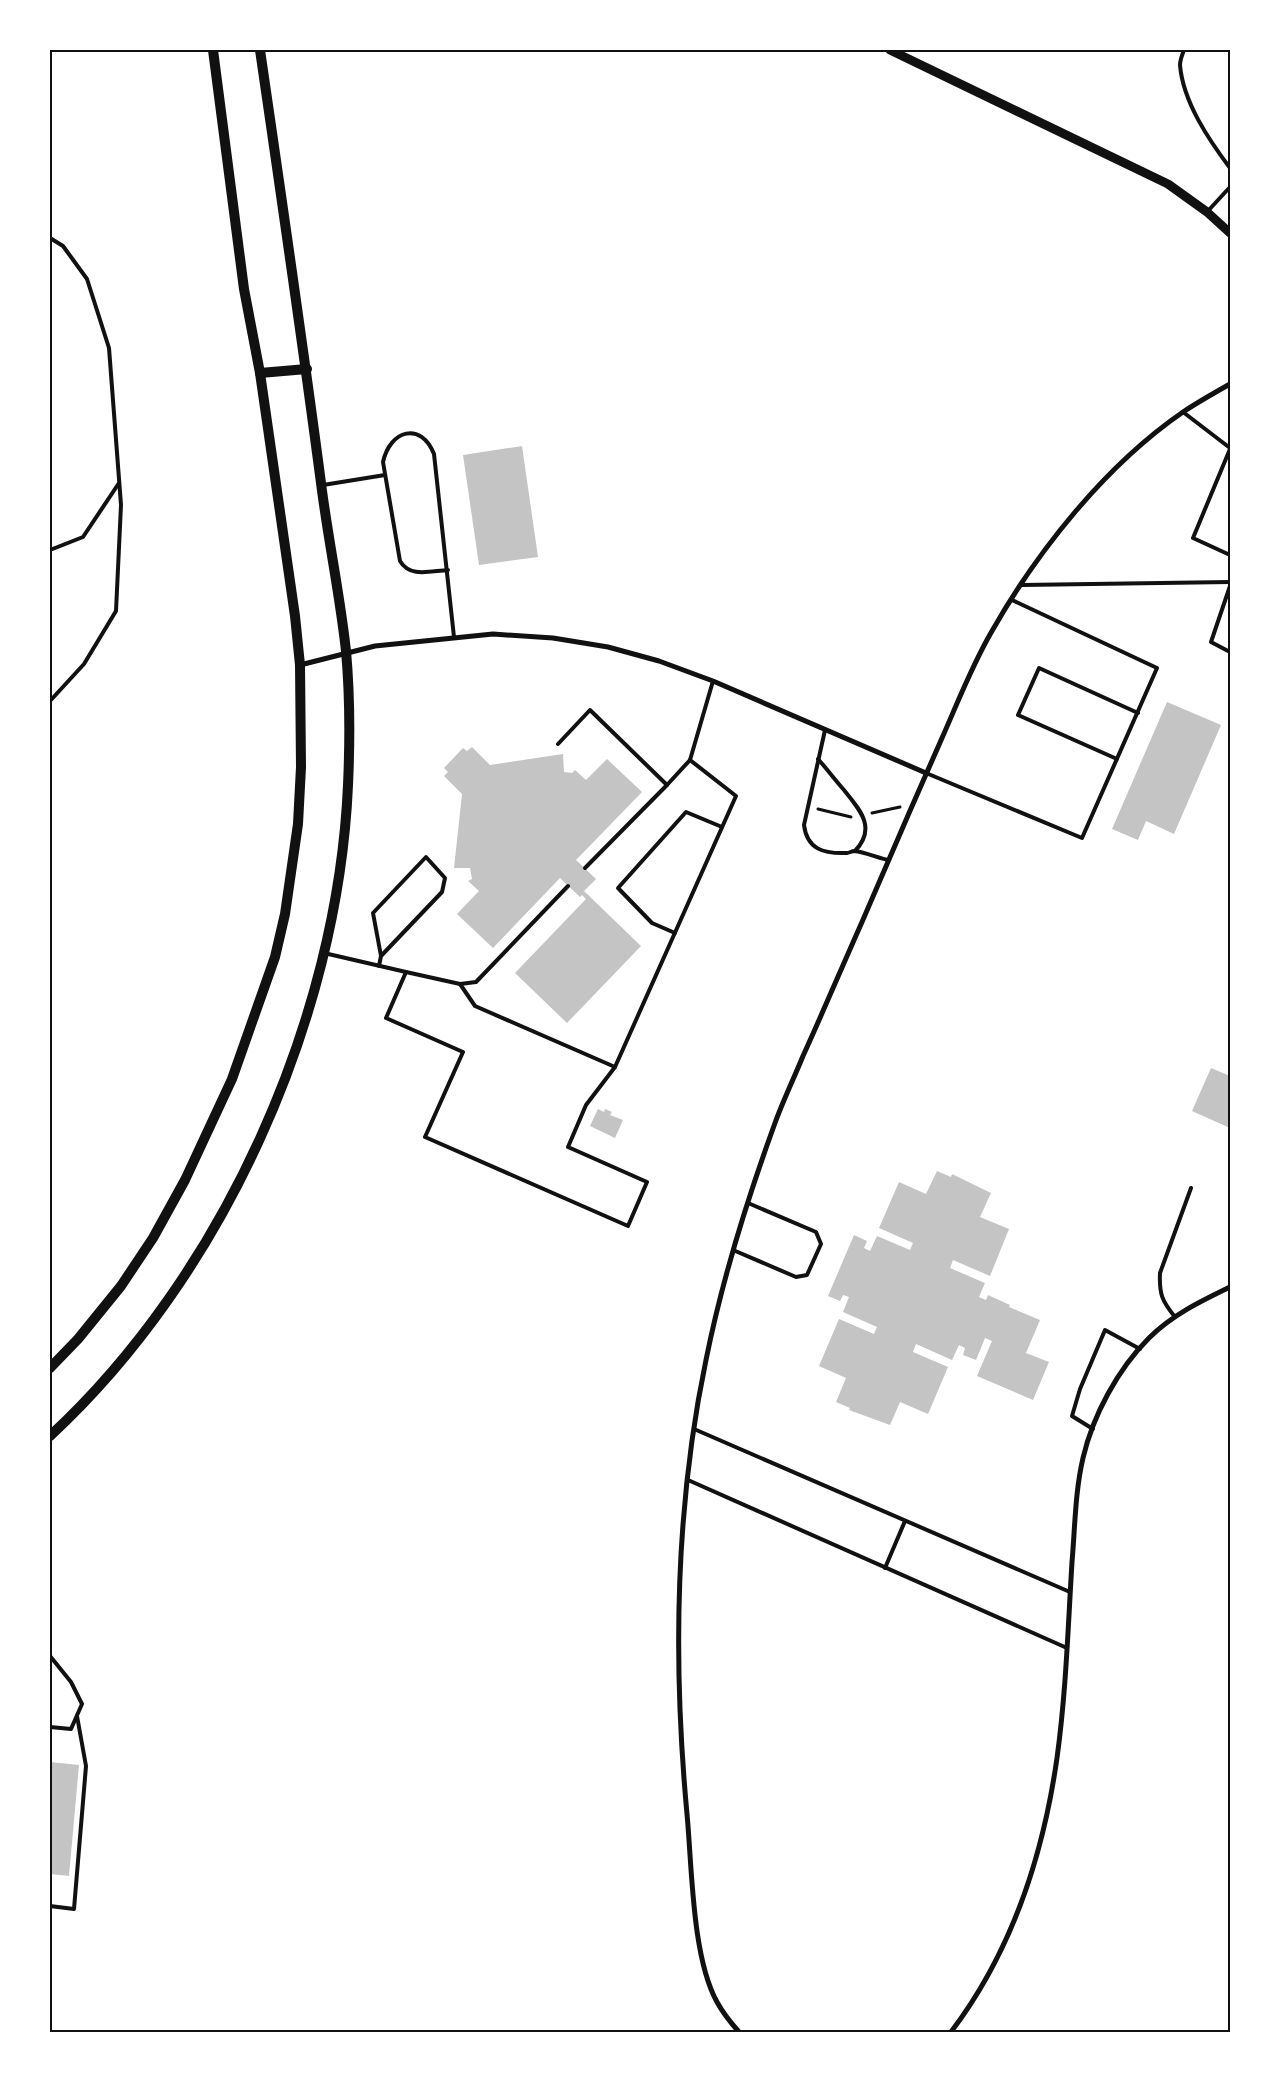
<svg xmlns="http://www.w3.org/2000/svg" width="1280" height="2082" viewBox="0 0 1280 2082" font-family="'Noto Serif',serif">
<style>
.building{fill:#c4c4c4}
.lines{fill:none;stroke-linecap:round;stroke-linejoin:round}
.path{stroke:#111;stroke-width:3}
.service{stroke:#111;stroke-width:4}
.minor{stroke:#111;stroke-width:5}
.tertiary{stroke:#111;stroke-width:9}
.secondary{stroke:#111;stroke-width:10}
.neatline{fill:none;stroke:#111;stroke-width:2}
</style>
<rect width="100%" height="100%" fill="#fff"/>
<g class="building">
<polygon points="522,446 538,557 479,565 463,455"/>
<polygon points="1167,702 1221,725 1174,834 1146,821 1138,840 1112,829"/>
<polygon points="472,747 490,765 563,754 564,772 572,773 575,770 586,780 607,759 642,792 576,860 596,879 584,891 641,946 567,1023 515,973 586,899 582,895 580,897 560,878 493,948 457,914 479,891 468,881 472,879 470,868 454,868 462,794 444,776 448,772 444,768 463,748 467,751"/>
<polygon points="1211,1068 1230,1076 1230,1128 1192,1111"/>
<polygon points="598,1109 604,1112 605,1109 612,1112 610,1115 623,1120 615,1138 590,1126"/>
<polygon points="937,1171 951,1177 952,1174 991,1193 980,1217 1009,1229 990,1276 953,1260 950,1268 985,1283 979,1297 986,1300 988,1295 1010,1305 1009,1307 1040,1320 1026,1353 1049,1362 1033,1400 977,1376 992,1341 985,1338 976,1360 963,1355 965,1348 959,1345 952,1360 916,1344 913,1352 948,1367 928,1414 900,1402 890,1425 849,1410 850,1408 836,1402 846,1378 819,1366 839,1319 874,1334 877,1327 843,1312 849,1297 843,1295 840,1301 828,1296 854,1235 867,1241 864,1248 870,1251 877,1236 910,1250 913,1243 879,1228 899,1182 926,1194"/>
<polygon points="50,1762 79,1765 69,1876 50,1874"/>
</g>
<g class="lines">
<g class="path">
<polyline points="818,809 851,817"/>
<polyline points="872,813 900,807"/>
</g>
<g class="service">
<path d="M1184,50C1182,55 1180,61 1180,65C1183,102 1209,140 1230,168"/>
<polyline points="1207,212 1230,187"/>
<polyline points="50,238 63,246 87,279 109,348 121,505 116,611 84,664 50,701"/>
<polyline points="1183,412 1230,448"/>
<polyline points="1230,449 1193,538 1230,555"/>
<polyline points="323,485 385,475"/>
<polyline points="50,550 83,537 119,483"/>
<path d="M448,570C430,571 410,578 400,561L383,462C390,430 421,421 434,454L454,637"/>
<polyline points="1022,585 1230,582"/>
<polyline points="1230,586 1211,642 1230,652"/>
<path d="M825,730L804,825C807,849 823,854 847,853C849,853 852,851 854,851C865,852 878,858 888,860"/>
<polyline points="558,744 590,710 667,785 690,760 713,681"/>
<path d="M818,759C827,769 835,780 844,790C860,810 877,828 855,851"/>
<polyline points="1117,759 1018,715 1039,668 1138,713"/>
<polyline points="926,773 1082,838 1157,668 1012,600"/>
<polyline points="585,868 667,785"/>
<polyline points="675,933 652,923 618,888 686,812 722,827"/>
<polyline points="324,953 406,972 386,1018 463,1052 425,1137 628,1226 647,1182 568,1147 586,1105 615,1067 736,796 690,760"/>
<polyline points="379,966 381,956 442,892 445,878 426,857 373,913 381,956"/>
<polyline points="406,972 460,984 475,1006 615,1067"/>
<polyline points="460,984 476,982 568,886"/>
<polyline points="733,1250 796,1277 807,1275 821,1244 816,1232 748,1203"/>
<path d="M1175,1317C1162,1301 1159,1294 1160,1273L1191,1188"/>
<polyline points="694,1429 1070,1592"/>
<polyline points="1093,1429 1072,1416 1080,1389 1105,1330 1140,1349"/>
<polyline points="688,1480 1067,1648"/>
<polyline points="885,1568 905,1521"/>
<polyline points="50,1656 71,1682 82,1704 71,1729 50,1727"/>
<polyline points="50,1906 74,1909 86,1766 77,1716"/>
</g>
<g class="minor">
<polyline points="300,665 375,646 493,634 553,638 608,647 659,661 713,681 926,773"/>
<path d="M739,2032C731,2023 723,2013 717,2002C692,1957 692,1867 687,1814C673,1664 675,1508 706,1360C722,1280 747,1200 775,1123C783,1101 794,1078 803,1056C823,1012 842,967 862,922C888,861 915,799 942,738C958,702 972,665 992,631C1038,550 1106,465 1183,412C1198,402 1214,393 1230,384"/>
<path d="M951,2032C1011,1953 1043,1856 1057,1758C1066,1693 1068,1627 1072,1562C1075,1528 1075,1492 1083,1458C1093,1415 1118,1369 1149,1338C1172,1315 1201,1301 1230,1287"/>
</g>
<polyline class="tertiary" points="890,50 1168,184 1207,212 1230,233"/>
<g class="secondary">
<polyline points="260,373 307,369"/>
<polyline points="50,1368 78,1339 121,1286 153,1238 185,1180 232,1079 275,957 285,914 298,824 301,767 300,665 295,616 260,373 244,289 213,50"/>
<path d="M50,1436C223,1276 338,1019 348,785C350,741 350,695 346,651C340,595 328,539 321,483C302,338 281,194 260,50"/>
</g>
</g>
<rect width="1280" height="2082" fill="none" stroke="#ffffff" stroke-width="102"/>
<rect x="51" y="51" width="1178" height="1980" class="neatline"/>
</svg>
